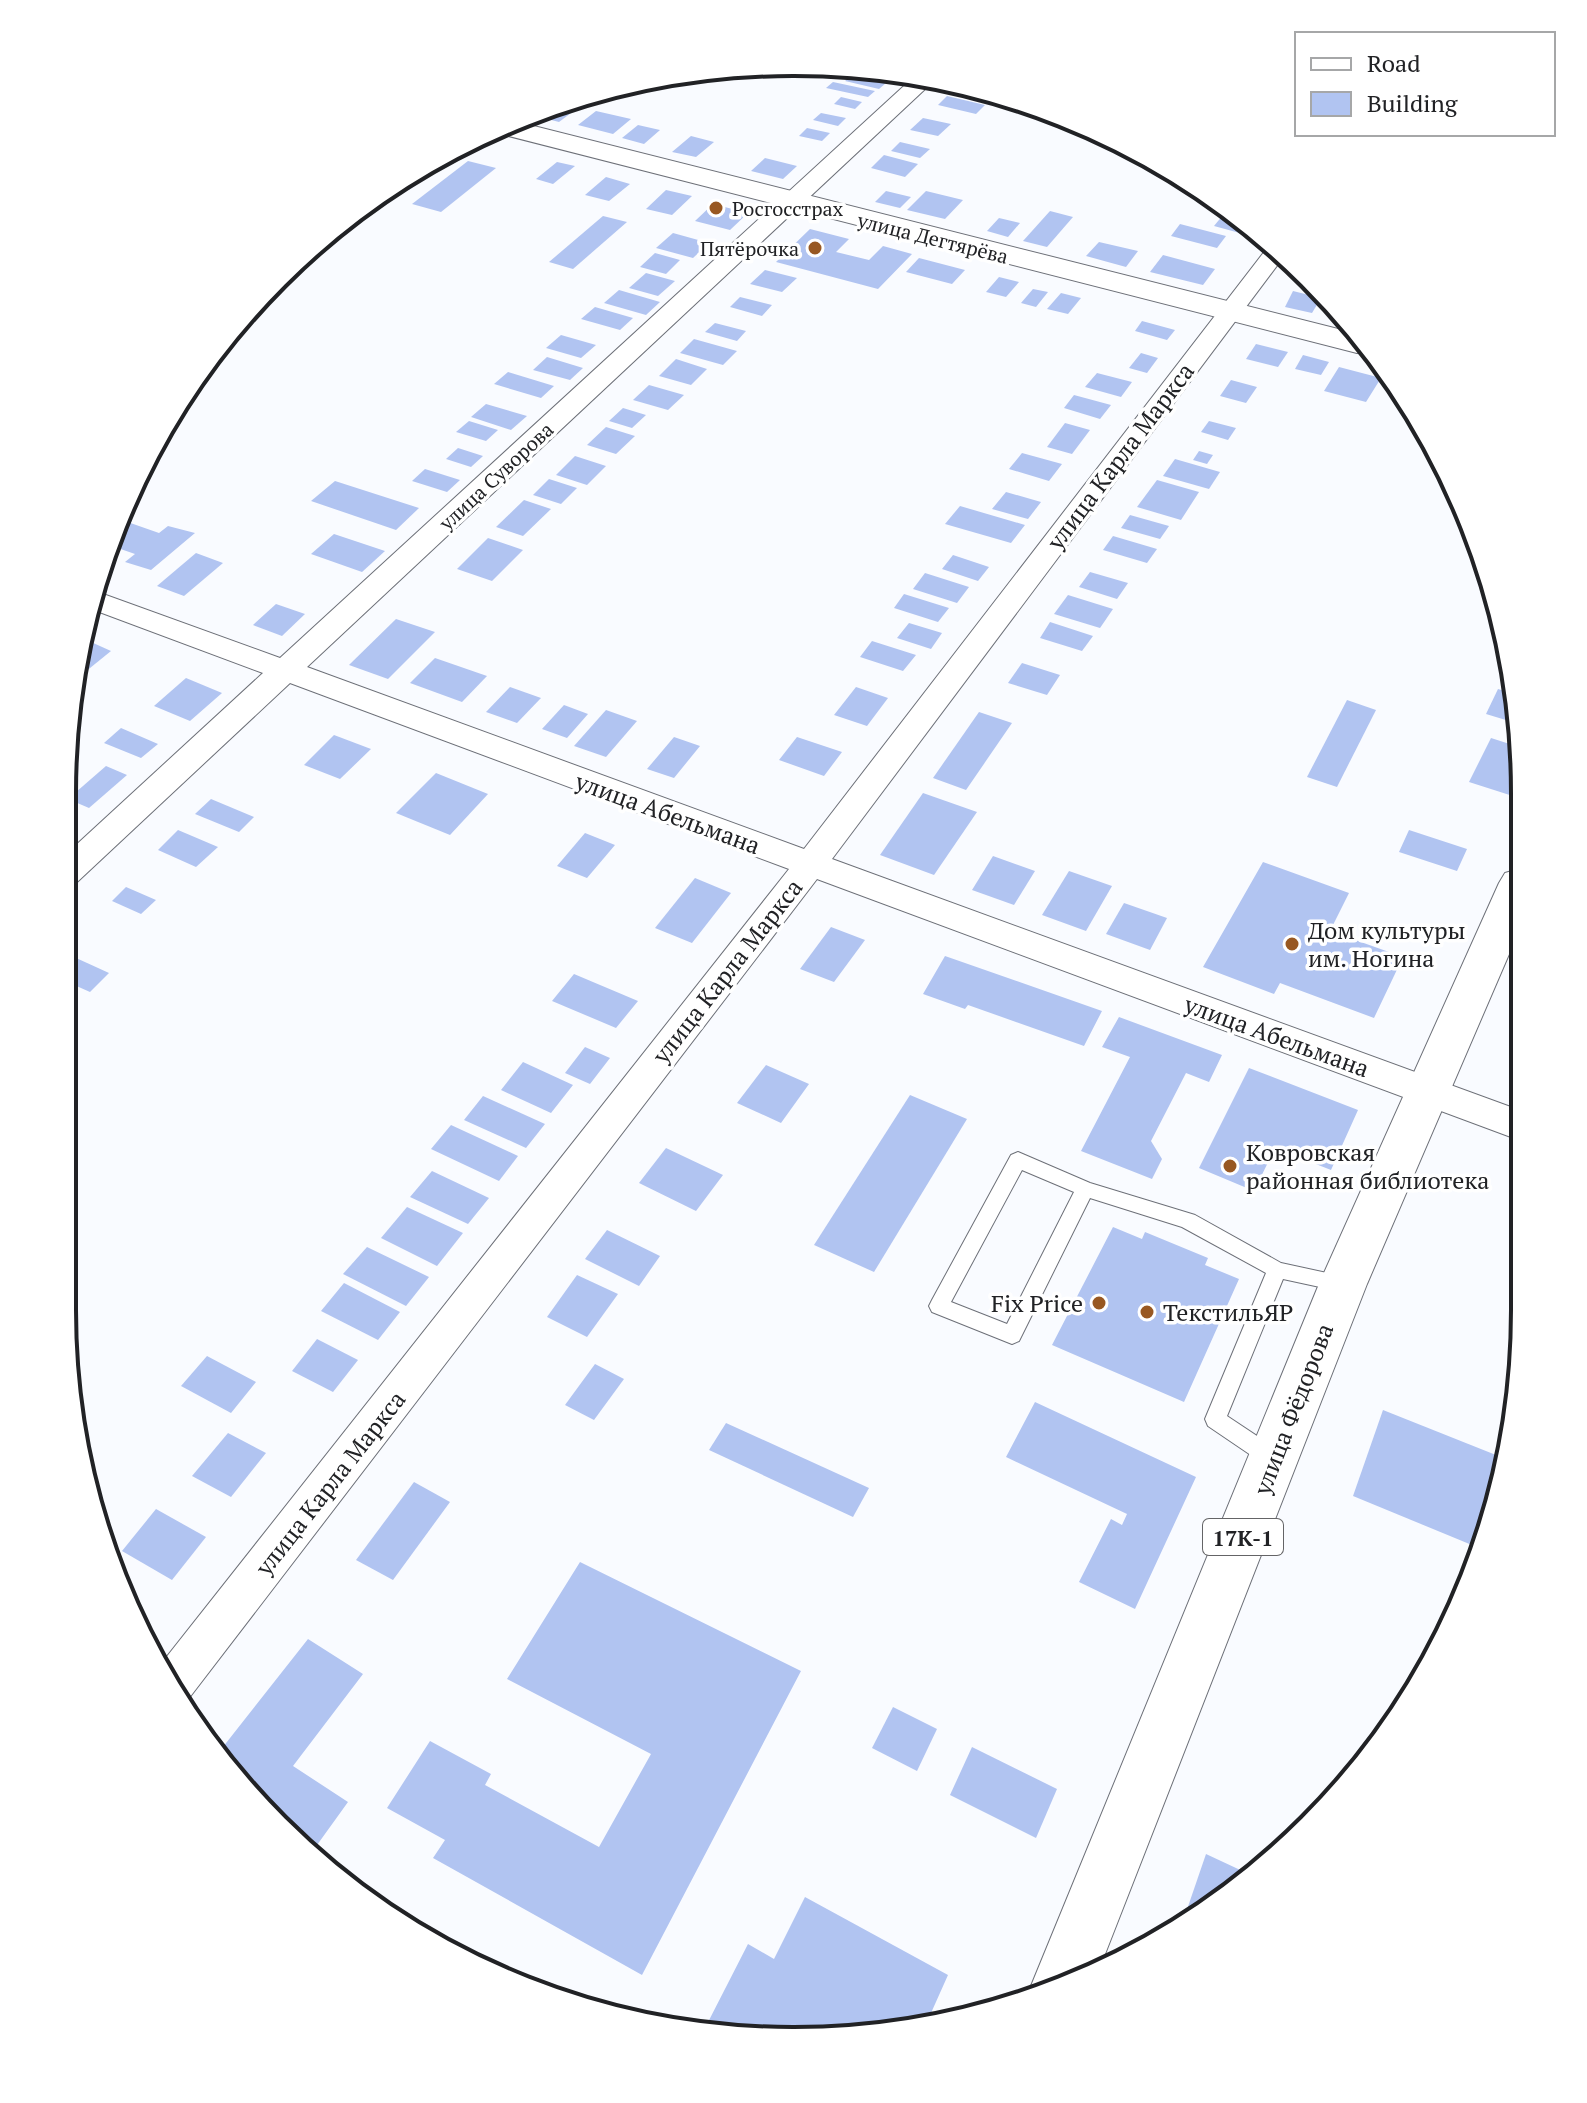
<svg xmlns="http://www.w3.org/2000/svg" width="1587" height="2103" viewBox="0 0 1587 2103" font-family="'PT Serif',serif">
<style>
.building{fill:#b1c4f1}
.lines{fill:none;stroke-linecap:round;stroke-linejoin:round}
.service-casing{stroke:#6d7078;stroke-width:2}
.minor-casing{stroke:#6d7078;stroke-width:2}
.secondary-casing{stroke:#6d7078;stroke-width:2}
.primary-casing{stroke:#6d7078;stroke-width:2}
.service{fill:#fff;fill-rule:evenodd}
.minor{fill:#fff;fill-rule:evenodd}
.secondary{fill:#fff;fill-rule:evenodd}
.primary{fill:#fff;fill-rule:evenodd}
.poi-dot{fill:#985822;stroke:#fff;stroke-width:3}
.labels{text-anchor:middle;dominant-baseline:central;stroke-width:7;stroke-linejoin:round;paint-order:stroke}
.far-poi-label{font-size:20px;fill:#212225;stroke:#fff;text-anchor:start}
.far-street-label{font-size:20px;fill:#212225;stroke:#fff}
.shield{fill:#fff;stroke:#646466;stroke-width:2}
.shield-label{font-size:22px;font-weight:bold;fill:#212225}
.street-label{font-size:24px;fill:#212225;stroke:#fff}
.poi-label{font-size:24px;fill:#212225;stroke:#fff;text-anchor:start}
.rim{fill:none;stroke:#212225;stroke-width:4}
</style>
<rect width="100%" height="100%" fill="#f9fbff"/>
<g class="building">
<polygon points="857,68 872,70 898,72 891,79 855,71"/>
<polygon points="853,75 886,83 879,89 845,81"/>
<polygon points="833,82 875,91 868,97 826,88"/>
<polygon points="947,96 985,105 976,114 938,105"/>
<polygon points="841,97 862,102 855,109 834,104"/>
<polygon points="556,105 575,110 559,122 540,117"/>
<polygon points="596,111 631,119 613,134 578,125"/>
<polygon points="821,113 846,118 838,126 813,120"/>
<polygon points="923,118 951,124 938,136 910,130"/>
<polygon points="638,125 660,130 644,144 622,138"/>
<polygon points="807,128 830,133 822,141 799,136"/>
<polygon points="691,136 714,142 696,157 672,152"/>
<polygon points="900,142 930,149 920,158 891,151"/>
<polygon points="884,155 918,164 905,177 871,168"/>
<polygon points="765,158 797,166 783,179 751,171"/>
<polygon points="468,161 496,168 441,212 412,204"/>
<polygon points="557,162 575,166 553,184 536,179"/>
<polygon points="408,174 424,179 409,190 389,184"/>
<polygon points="606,177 630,184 609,201 585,195"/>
<polygon points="666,190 692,196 672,215 646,209"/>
<polygon points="886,191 911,197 900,208 875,202"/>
<polygon points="926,191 963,200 945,219 907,210"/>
<polygon points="713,204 748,213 730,230 695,221"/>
<polygon points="1050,211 1073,217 1047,247 1023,241"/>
<polygon points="1223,215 1241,219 1252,228 1247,235 1214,226"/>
<polygon points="603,216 627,222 573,269 549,262"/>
<polygon points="999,218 1020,223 1008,237 987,231"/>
<polygon points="1180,224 1226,236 1217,248 1171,236"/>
<polygon points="810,229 849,239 836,252 869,260 883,246 912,254 878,289 776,262"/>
<polygon points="673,233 709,243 693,258 656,248"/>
<polygon points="1099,242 1138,251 1126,267 1086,256"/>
<polygon points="655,253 680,260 666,274 640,267"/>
<polygon points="1163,255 1215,269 1203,285 1150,272"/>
<polygon points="919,258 965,270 952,284 906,272"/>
<polygon points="765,270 797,278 782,292 750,284"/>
<polygon points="646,273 675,281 658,296 629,288"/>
<polygon points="999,277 1019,282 1006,297 986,292"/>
<polygon points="1033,289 1048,292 1036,307 1021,303"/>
<polygon points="619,290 660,302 646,315 604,303"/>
<polygon points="1293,291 1321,298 1312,313 1285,307"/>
<polygon points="1061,293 1081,298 1068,314 1047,309"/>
<polygon points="740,297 772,305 762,316 730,307"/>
<polygon points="595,307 633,318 620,330 581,319"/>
<polygon points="1142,321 1175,330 1167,340 1135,331"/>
<polygon points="715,323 746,331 737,341 705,332"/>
<polygon points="561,335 596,345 581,358 546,348"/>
<polygon points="694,339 737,351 723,365 680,353"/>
<polygon points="1256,344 1288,352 1278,367 1246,359"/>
<polygon points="1141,353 1158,358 1147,373 1129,368"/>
<polygon points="1303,355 1329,362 1321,375 1295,369"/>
<polygon points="547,357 583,368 570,380 533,370"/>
<polygon points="676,359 707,369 691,385 659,376"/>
<polygon points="1339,367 1381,378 1366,402 1324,391"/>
<polygon points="508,372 554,386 541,398 494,384"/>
<polygon points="1097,373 1132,382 1121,397 1085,387"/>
<polygon points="1231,380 1257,387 1246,403 1220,396"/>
<polygon points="649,385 684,395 668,410 633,400"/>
<polygon points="1074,395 1111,405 1100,419 1064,408"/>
<polygon points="486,404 527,416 511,430 471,417"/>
<polygon points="623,408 646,415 632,428 609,421"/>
<polygon points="469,421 498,430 486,441 456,432"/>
<polygon points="1209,421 1236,428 1228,440 1201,432"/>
<polygon points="1065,423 1090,430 1072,454 1047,447"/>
<polygon points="606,427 635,436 616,454 587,445"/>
<polygon points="458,448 483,456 471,467 446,459"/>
<polygon points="1199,451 1213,455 1207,464 1193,460"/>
<polygon points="1022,453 1062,464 1049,481 1009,469"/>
<polygon points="575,456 606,466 587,485 556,475"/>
<polygon points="1175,459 1220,472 1209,489 1163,476"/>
<polygon points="425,469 460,480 447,492 412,481"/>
<polygon points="549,479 577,488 561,504 533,495"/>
<polygon points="1157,480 1199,492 1181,520 1137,507"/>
<polygon points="335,481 419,508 396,530 311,501"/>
<polygon points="1006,492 1041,502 1028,519 992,509"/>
<polygon points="524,500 551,509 523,536 496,527"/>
<polygon points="960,506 1025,525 1011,543 945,524"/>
<polygon points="1130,515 1169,526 1160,539 1121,528"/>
<polygon points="119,519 159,533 168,526 195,533 151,570 125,562 135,554 109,545"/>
<polygon points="334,534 385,551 362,572 311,554"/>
<polygon points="1113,536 1157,549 1147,563 1103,550"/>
<polygon points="488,538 523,550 492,581 457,569"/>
<polygon points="196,553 223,563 184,596 157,586"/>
<polygon points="953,555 989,567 978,581 942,569"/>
<polygon points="1090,572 1128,583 1117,599 1079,587"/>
<polygon points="925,573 969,587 957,603 913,589"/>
<polygon points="904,594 949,608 938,622 894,608"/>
<polygon points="1068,595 1113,609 1100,628 1054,614"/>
<polygon points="276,604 305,614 282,636 253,625"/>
<polygon points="396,619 435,632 388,679 349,665"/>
<polygon points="1050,622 1093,636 1082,651 1040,638"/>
<polygon points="909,623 942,633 931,649 897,638"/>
<polygon points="872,641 916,655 903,671 860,657"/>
<polygon points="91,642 111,651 74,681 79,652"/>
<polygon points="435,658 487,676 462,702 410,683"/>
<polygon points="1022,663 1060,675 1047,695 1008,683"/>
<polygon points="186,678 222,693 190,721 154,706"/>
<polygon points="510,687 541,698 517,723 486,712"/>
<polygon points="856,687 888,698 867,726 834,715"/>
<polygon points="1498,689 1518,695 1519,724 1486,714"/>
<polygon points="1347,700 1376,710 1337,787 1307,777"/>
<polygon points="564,705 588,714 567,738 542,729"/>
<polygon points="606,710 637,721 606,757 574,746"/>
<polygon points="979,712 1012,723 966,790 933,778"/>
<polygon points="121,728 158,744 141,758 104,743"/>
<polygon points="334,735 371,749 340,779 304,765"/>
<polygon points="674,737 700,746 674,778 647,769"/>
<polygon points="797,737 842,752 824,776 779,760"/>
<polygon points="1491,738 1519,747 1519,798 1469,782"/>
<polygon points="106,766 127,775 89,808 68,799"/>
<polygon points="436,773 488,794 450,835 396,813"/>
<polygon points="923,793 977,812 934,875 880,855"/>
<polygon points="211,799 254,817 239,832 195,814"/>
<polygon points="178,830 218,847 196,867 158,850"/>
<polygon points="1409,830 1467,849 1457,871 1399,852"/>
<polygon points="585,833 615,845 587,878 557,866"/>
<polygon points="993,856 1035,871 1014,905 972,890"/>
<polygon points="1263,862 1349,893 1330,931 1403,957 1374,1018 1280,983 1274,994 1203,967"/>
<polygon points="1069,871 1112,886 1086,931 1042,915"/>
<polygon points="695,878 731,893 692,943 655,928"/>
<polygon points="126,887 156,900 141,914 112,901"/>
<polygon points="1124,903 1167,918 1150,950 1106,934"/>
<polygon points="831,927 865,940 834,982 800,969"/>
<polygon points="63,952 109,973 90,992 63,980"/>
<polygon points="945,956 1102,1011 1084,1046 968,1005 965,1009 923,994"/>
<polygon points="574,974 638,1001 616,1028 552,1001"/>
<polygon points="1119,1017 1222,1055 1209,1082 1186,1073 1151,1141 1162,1159 1152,1179 1081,1151 1130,1057 1102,1047"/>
<polygon points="585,1047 610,1058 590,1084 565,1073"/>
<polygon points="523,1062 573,1085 551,1113 501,1090"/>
<polygon points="766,1065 809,1084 781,1123 737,1103"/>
<polygon points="1249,1068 1358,1110 1331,1170 1275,1148 1254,1191 1199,1168"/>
<polygon points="910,1095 967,1119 874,1272 814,1245"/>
<polygon points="483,1096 545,1124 526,1148 464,1120"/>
<polygon points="451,1125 518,1156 499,1181 431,1149"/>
<polygon points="666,1148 723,1175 696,1211 639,1183"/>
<polygon points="432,1171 489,1198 468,1224 410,1197"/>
<polygon points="407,1207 463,1233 437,1266 381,1238"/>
<polygon points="1113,1227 1142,1239 1145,1232 1208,1258 1205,1265 1239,1279 1184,1402 1052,1345"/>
<polygon points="607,1230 660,1256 639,1286 585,1259"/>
<polygon points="367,1247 429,1277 406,1306 343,1274"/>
<polygon points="577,1275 618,1294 587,1337 547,1317"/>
<polygon points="344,1283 400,1312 378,1340 321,1311"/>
<polygon points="317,1339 358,1360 333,1392 292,1371"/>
<polygon points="207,1356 256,1382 231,1413 181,1386"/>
<polygon points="595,1364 624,1379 594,1420 565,1405"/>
<polygon points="1035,1402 1196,1477 1135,1609 1079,1582 1111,1519 1122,1525 1127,1514 1006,1457"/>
<polygon points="1383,1410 1506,1459 1484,1550 1353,1496"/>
<polygon points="726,1423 869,1488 853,1517 709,1450"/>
<polygon points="228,1433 266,1453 231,1497 192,1476"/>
<polygon points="414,1482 450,1502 393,1580 356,1560"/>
<polygon points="156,1509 206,1537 172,1580 122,1551"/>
<polygon points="580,1562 801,1671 642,1975 433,1858 445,1840 387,1808 430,1741 491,1774 485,1785 599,1847 651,1754 507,1679"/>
<polygon points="308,1639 363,1674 293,1766 348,1802 312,1852 277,1827 219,1752"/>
<polygon points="893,1707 937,1729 917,1771 872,1748"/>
<polygon points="972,1747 1057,1789 1036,1838 950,1795"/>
<polygon points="1206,1854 1251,1875 1200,1917 1181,1927"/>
<polygon points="805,1897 948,1975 927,2022 841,2039 704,2030 748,1944 774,1959"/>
</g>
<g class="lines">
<defs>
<path id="service" d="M1018,1152L1090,1183L1195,1215L1281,1263L1350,1278L1353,1284L1350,1290L1343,1292L1283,1279L1227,1416L1278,1450L1282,1457L1278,1464L1271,1466L1264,1464L1208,1426L1205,1419L1266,1273L1182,1227L1090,1198L1019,1341L1012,1344L932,1312L929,1306L932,1300L1011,1155ZM1022,1170L1074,1192L1007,1324L951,1302Z"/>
<polygon id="minor" points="917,74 938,77 307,667 804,849 1271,243 1285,255 832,859 1519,1110 1519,1140 817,879 183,1706 157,1669 789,869 290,683 75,884 63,888 63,857 263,673 86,607 92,590 280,658"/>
<polygon id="secondary" points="510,120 1358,334 1374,354 1357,353 489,131"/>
<polygon id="primary" points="1519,869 1519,931 1367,1284 1100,1967 1036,1998 1031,1986 1319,1284 1499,883 1505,873"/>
</defs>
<use href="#service" class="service-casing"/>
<use href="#minor" class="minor-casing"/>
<use href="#secondary" class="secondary-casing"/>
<use href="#primary" class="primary-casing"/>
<use href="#service" class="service"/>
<use href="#minor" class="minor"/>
<use href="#secondary" class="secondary"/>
<use href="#primary" class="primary"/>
</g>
<g class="poi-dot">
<circle cx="716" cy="208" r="8"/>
<circle cx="815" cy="248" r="8"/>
<circle cx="1292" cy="944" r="8"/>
<circle cx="1230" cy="1166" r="8"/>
<circle cx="1099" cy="1303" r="8"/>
<circle cx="1147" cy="1312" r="8"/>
</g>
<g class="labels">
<g class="far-poi-label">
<text x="732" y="208">Росгосстрах</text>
<text x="799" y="248" text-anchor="end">Пятёрочка</text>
</g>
<g class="far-street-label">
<text transform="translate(933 238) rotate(14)">улица Дегтярёва</text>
<text transform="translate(496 476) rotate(-43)">улица Суворова</text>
</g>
<rect class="shield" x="1203" y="1519" width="80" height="36" rx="6"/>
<g class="shield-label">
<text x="1243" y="1537">17К-1</text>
</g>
<g class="street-label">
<text transform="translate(1120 456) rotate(-53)">улица Карла Маркса</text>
<text transform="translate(668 813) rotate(20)">улица Абельмана</text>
<text transform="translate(727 971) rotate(-52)">улица Карла Маркса</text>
<text transform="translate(1277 1036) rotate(20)">улица Абельмана</text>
<text transform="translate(1293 1409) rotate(-69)">улица Фёдорова</text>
<text transform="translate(330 1483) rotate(-52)">улица Карла Маркса</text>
</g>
<g class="poi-label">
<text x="1308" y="930">Дом культуры<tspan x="1308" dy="28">им. Ногина</tspan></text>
<text x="1246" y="1152">Ковровская<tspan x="1246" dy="28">районная библиотека</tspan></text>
<text x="1083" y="1303" text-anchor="end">Fix Price</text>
<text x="1163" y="1312">ТекстильЯР</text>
</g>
</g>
<path d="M0 0H1587V2103H0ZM793 76H794A717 717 0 0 1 1511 793V1310A717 717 0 0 1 794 2027H793A717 717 0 0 1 76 1310V793A717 717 0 0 1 793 76Z" fill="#fff" fill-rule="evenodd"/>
<path class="rim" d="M793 76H794A717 717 0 0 1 1511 793V1310A717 717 0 0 1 794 2027H793A717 717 0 0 1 76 1310V793A717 717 0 0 1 793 76Z"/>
<rect x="1295" y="32" width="260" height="104" fill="#ffffff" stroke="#a6a7a8" stroke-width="2"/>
<rect x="1311" y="58" width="40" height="12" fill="#ffffff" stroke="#a6a7a8" stroke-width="2"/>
<text x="1367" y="72" font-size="24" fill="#212225">Road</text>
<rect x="1311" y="92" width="40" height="24" fill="#b1c4f1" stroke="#a6a7a8" stroke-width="2"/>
<text x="1367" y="112" font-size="24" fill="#212225">Building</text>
</svg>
